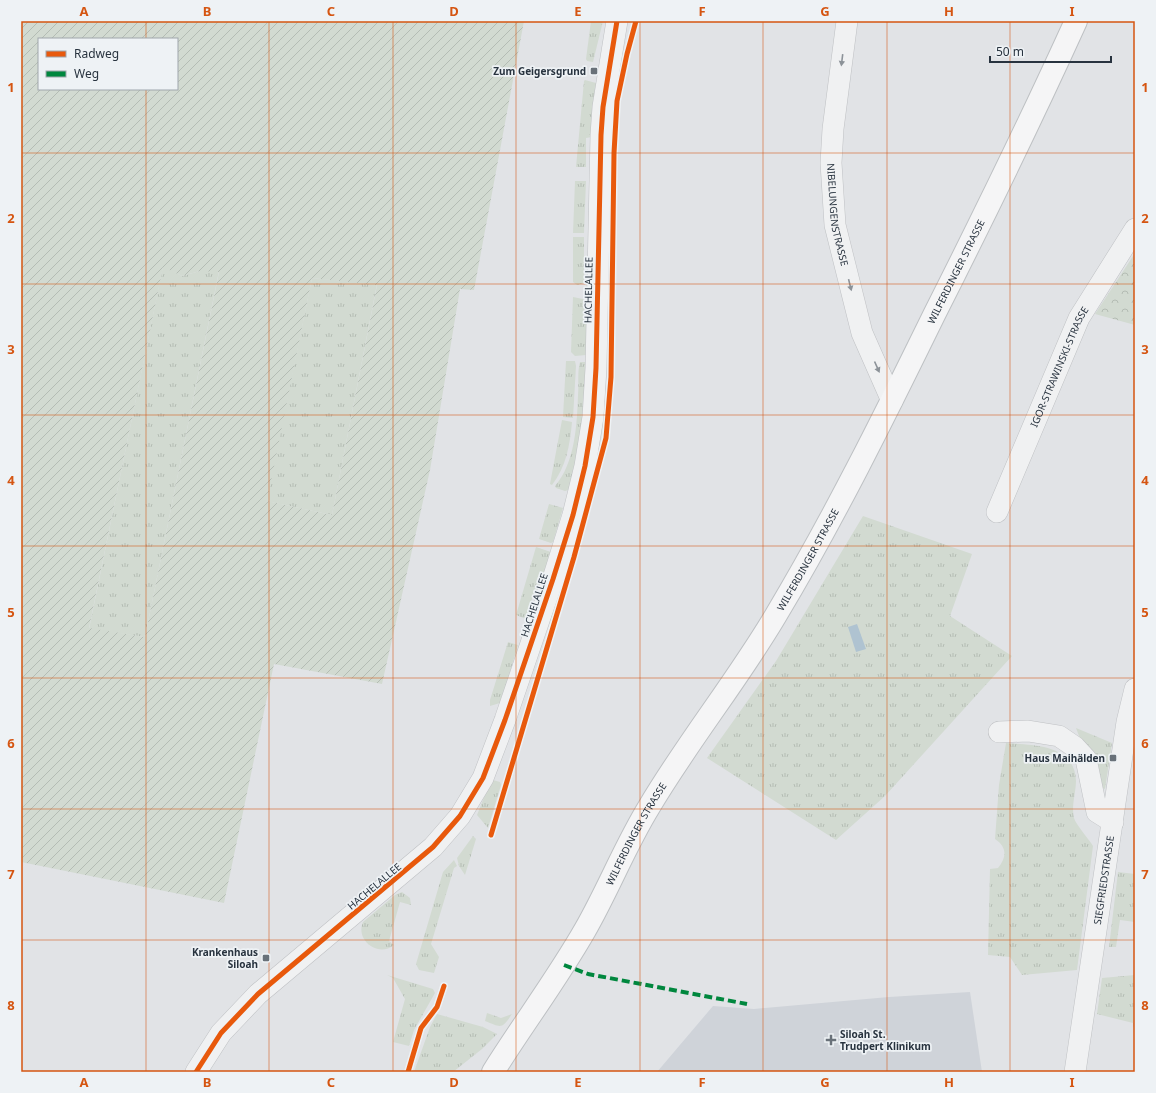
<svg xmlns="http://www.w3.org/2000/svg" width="1156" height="1093" viewBox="0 0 1156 1093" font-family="'Noto Sans',sans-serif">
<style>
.built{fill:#cfd3d9}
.grass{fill:url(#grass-tufts)}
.forest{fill:url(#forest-crowns)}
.garden{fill:url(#garden-furrows);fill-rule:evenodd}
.water{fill:#afc3d1}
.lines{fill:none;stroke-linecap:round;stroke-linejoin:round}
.minor-casing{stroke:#bfc1c4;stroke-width:22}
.major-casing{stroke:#bdc0c3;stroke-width:24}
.minor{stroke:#f0f1f2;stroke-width:21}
.major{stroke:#f5f5f6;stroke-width:22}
.quiet{stroke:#00873e;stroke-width:4;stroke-dasharray:8 4;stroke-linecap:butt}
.cycleway-casing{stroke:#eef2f5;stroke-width:8}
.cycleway{stroke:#e8590c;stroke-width:5}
.oneway{fill:#8c9298}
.grid{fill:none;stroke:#d55511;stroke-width:1;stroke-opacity:0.55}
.poi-dot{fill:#697179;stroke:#eef2f5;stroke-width:1.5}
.labels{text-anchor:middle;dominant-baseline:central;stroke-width:3.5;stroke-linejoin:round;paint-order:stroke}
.poi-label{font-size:10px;font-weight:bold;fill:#28333f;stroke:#eef2f5;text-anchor:end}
.street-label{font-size:10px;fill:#28333f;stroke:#eef2f5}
.neatline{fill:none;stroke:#d55511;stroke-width:1.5}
.grid-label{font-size:13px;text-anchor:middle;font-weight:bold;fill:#d55511}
</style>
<defs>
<pattern id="grass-tufts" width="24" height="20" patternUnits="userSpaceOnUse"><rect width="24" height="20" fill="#d2dad1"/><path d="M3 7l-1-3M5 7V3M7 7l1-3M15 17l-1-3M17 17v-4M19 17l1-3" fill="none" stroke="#b4bcb4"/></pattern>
<pattern id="forest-crowns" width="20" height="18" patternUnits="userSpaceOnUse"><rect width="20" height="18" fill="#d2dad1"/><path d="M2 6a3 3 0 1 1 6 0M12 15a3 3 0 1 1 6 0" fill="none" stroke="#b4bcb4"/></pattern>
<pattern id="garden-furrows" width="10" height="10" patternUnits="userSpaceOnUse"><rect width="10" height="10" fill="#d2dad1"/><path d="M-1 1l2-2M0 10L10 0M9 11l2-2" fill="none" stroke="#b4bcb4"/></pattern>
</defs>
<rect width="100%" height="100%" fill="#e1e3e6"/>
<polygon class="built" points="970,992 982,1072 657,1072 713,1006 754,1009 889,997"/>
<g class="grass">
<polygon points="591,21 603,21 593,62 587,61 586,59"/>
<polygon points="585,80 596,83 592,137 586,138 586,167 576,167 584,81"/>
<polygon points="575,181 586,181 584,233 573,233"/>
<polygon points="573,237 584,237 584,283 577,285 573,282"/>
<polygon points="163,266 182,276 200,271 219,271 145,637 89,629"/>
<polygon points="312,278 377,284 332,515 266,501"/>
<polygon points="573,297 583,299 588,307 588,353 586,355 575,356 571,352"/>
<polygon points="566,361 575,361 576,366 573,418 563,417"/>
<path d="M580,362H585L588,365L586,399L571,489L565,491L556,488L555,486C575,463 577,425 578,395C579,385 577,372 580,362Z"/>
<path d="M562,420L572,422C570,445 566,467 552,485L550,484Z"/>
<polygon points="549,504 563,508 553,542 551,543 539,539"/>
<polygon points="863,516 972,554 950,616 1012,656 885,796 836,840 707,758 776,661"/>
<polygon points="536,547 551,552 541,591 535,589 526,619 516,615"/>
<polygon points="508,642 518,645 509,675 514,678 500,703 490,706 490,700"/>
<polygon points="1076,728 1112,743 1105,789 1098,786"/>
<path d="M1006,743C1033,745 1075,744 1076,781C1076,792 1071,807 1074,818C1076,825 1089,839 1093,846L1077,970L1022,975L1010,957L988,955L990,869L998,868C1007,857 1007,847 995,839L999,785Z"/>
<polygon points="493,780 500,782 501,785 488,828 477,815 485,795"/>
<polygon points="473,836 476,839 465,875 459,866 457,858"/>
<polygon points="454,860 457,866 454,868 431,944 439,957 434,973 419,970 416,964 443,872"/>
<polygon points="1118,872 1135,874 1135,922 1120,920 1116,947 1109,947"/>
<path d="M402,892L410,898L411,905L400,902L389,941L394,945C378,958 355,940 363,922L395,895Z"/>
<polygon points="387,975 433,989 435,993 414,1030 409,1046 393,1042 405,999 393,978"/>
<polygon points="1135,975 1135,1050 1133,1023 1097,1014 1102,978"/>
<path d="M487,1013L501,1018L512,1014C502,1029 502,1028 485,1021Z"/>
<polygon points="437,1014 483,1027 497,1034 482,1049 453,1072 414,1072 430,1027"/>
</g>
<polygon class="forest" points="1135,253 1135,325 1095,314"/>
<path class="garden" d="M21,21H524L474,290L460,289L430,470L382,684L274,664L224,903L21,862ZM39,39H177V89H39ZM163,267L182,276L200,271L219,272L145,637L89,628ZM312,278L377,285L332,515L267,501Z"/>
<polygon class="water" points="857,624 866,649 856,652 848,627"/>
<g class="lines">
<defs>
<g id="minor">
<path id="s1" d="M847,21L833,129L831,163L835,225L862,333L892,401"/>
<path id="s2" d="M997,512L1079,318L1135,229"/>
<polyline points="999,732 1028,731 1059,736 1075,747 1086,759 1097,812 1113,822"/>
<polyline points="196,1072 221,1033 258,994 433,847 460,816 483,778 505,720 553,579 573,515 585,466 593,417 596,368 601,135 603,107 617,21"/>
<path id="s3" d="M1075,1072L1127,722L1135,689"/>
</g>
<g id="major">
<path id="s4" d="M493,1072C523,1024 557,979 585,930C608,890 625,846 649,807C688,741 737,681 776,615C834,518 884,417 934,315C983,218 1031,120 1076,21"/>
</g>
</defs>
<use href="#minor" class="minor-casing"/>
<use href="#major" class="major-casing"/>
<use href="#minor" class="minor"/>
<use href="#major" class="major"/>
<polyline class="quiet" points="564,965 588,974 747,1004"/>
<defs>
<g id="cycleway">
<polyline points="491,835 574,557 606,438 611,377 614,153 617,101 627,54 636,21"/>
<polyline points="196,1072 221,1033 258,994 433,847 460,816 483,778 505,720 553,579 573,515 585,466 593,417 596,368 601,135 603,107 617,21"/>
<polyline points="408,1072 421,1028 437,1007 444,986"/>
</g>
</defs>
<use href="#cycleway" class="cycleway-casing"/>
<use href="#cycleway" class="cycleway"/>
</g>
<defs><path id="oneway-solid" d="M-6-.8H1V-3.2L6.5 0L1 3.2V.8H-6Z"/></defs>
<g class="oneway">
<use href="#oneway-solid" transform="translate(842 60) rotate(97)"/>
<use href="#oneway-solid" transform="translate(850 285) rotate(76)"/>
<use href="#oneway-solid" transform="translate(877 367) rotate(66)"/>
</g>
<path class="grid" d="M146,21V39M269,21V1072M393,21V1072M516,21V1072M640,21V1072M763,21V1072M887,21V1072M1010,21V1072M146,89V1072M21,153H1135M21,284H1135M21,415H1135M21,546H1135M21,678H1135M21,809H1135M21,940H1135"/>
<g class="poi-dot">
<rect x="590" y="67" width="8" height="8" rx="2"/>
<rect x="1109" y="754" width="8" height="8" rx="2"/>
<rect x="262" y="954" width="8" height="8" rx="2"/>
<path d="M829 1034h4v4h4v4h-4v4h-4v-4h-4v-4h4z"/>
</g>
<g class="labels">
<g class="poi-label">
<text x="586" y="71">Zum Geigersgrund</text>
<text x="1105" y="758">Haus Maihälden</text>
<text x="258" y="952">Krankenhaus<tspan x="258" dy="12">Siloah</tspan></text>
<text x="840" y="1034" text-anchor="start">Siloah St.<tspan x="840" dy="12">Trudpert Klinikum</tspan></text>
</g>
<g class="street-label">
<text stroke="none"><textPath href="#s1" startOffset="195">NIBELUNGENSTRASSE</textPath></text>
<text stroke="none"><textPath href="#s4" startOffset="926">WILFERDINGER STRASSE</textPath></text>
<text transform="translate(588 290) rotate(-89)">HACHELALLEE</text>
<text stroke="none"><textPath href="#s2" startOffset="158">IGOR-STRAWINSKI-STRASSE</textPath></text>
<text stroke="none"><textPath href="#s4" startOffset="602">WILFERDINGER STRASSE</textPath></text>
<text transform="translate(534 605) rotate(-72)">HACHELALLEE</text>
<text stroke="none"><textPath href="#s4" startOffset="278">WILFERDINGER STRASSE</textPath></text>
<text stroke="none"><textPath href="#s3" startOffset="194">SIEGFRIEDSTRASSE</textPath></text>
<text transform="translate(374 886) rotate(-40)">HACHELALLEE</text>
</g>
</g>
<rect width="1156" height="1093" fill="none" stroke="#eef2f5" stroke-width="44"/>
<rect x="38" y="38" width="140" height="52" fill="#eef2f5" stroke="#9fa6ac"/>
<rect x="46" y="51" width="20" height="6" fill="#e8590c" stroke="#9fa6ac"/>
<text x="74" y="58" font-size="12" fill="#28333f">Radweg</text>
<rect x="46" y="71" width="20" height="6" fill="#00873e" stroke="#9fa6ac"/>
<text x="74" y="78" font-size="12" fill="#28333f">Weg</text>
<path d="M990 56v6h121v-6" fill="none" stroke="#28333f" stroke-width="2"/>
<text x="996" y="56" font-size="12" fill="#28333f" stroke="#eef2f5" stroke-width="3" paint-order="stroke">50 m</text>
<rect x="22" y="22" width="1112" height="1049" class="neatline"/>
<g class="grid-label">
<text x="84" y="16">A</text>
<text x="207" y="16">B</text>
<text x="331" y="16">C</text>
<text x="454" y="16">D</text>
<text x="578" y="16">E</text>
<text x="702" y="16">F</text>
<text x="825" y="16">G</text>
<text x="949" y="16">H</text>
<text x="1072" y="16">I</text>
<text x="11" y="92">1</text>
<text x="1145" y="92">1</text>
<text x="11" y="223">2</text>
<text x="1145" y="223">2</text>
<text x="11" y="354">3</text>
<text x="1145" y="354">3</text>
<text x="11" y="485">4</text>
<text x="1145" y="485">4</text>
<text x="11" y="617">5</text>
<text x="1145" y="617">5</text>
<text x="11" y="748">6</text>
<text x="1145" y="748">6</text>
<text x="11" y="879">7</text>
<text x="1145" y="879">7</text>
<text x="11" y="1010">8</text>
<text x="1145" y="1010">8</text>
<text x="84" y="1087">A</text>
<text x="207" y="1087">B</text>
<text x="331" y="1087">C</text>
<text x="454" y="1087">D</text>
<text x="578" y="1087">E</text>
<text x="702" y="1087">F</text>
<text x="825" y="1087">G</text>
<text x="949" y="1087">H</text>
<text x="1072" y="1087">I</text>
</g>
</svg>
